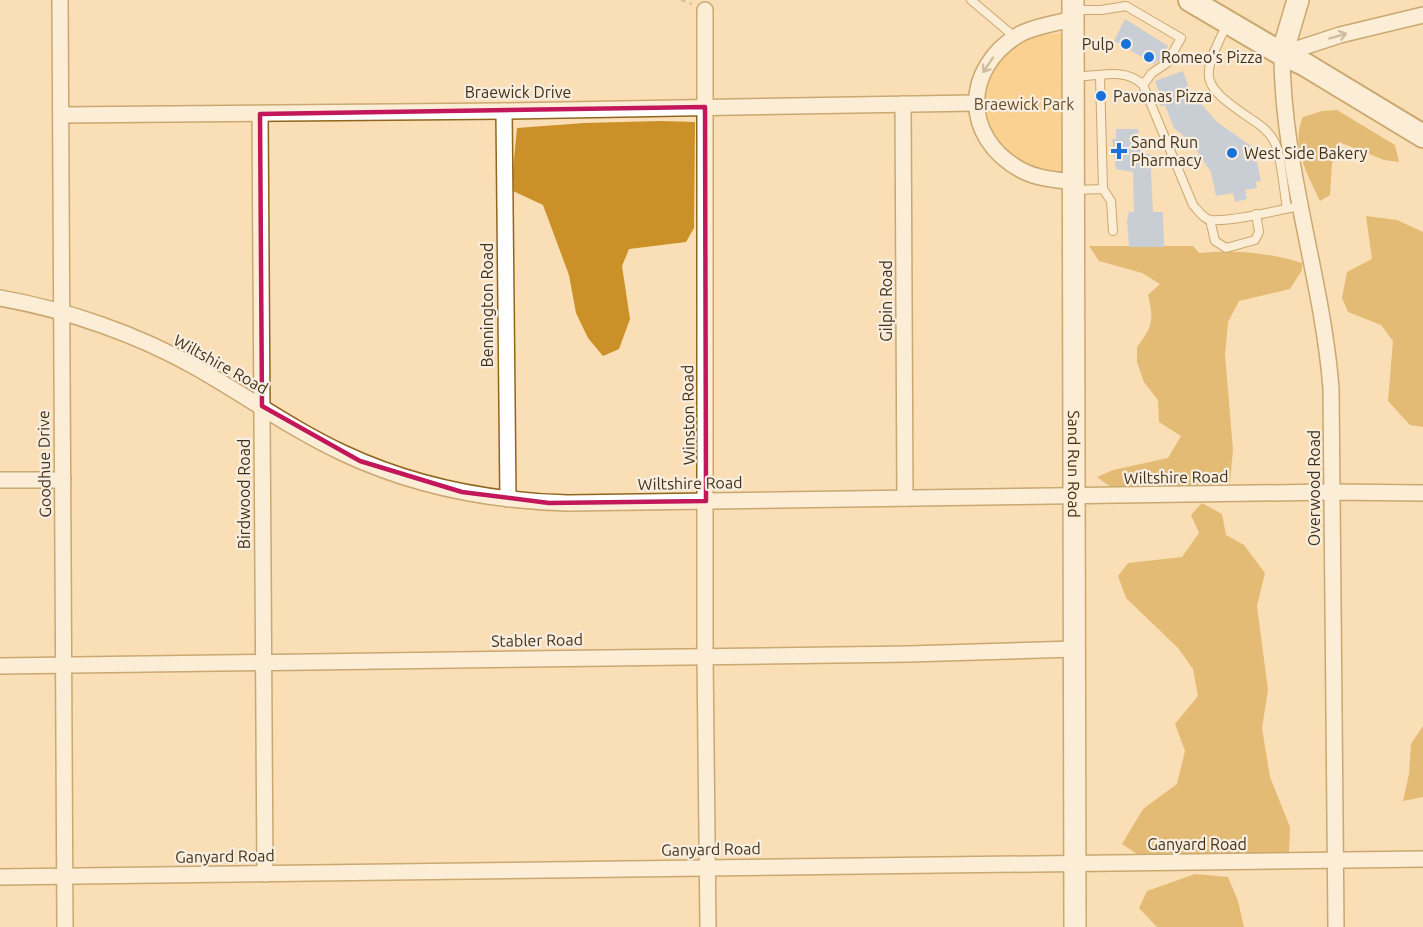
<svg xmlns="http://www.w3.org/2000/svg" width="1423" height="927" viewBox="0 0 1423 927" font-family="Ubuntu,sans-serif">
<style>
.green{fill:#fbc064}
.forest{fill:#cb9028}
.building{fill:#8ebbfa}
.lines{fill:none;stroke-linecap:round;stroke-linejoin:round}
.lane-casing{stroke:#90661c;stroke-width:10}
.street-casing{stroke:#90661c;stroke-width:18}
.secondary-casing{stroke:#90661c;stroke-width:24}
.primary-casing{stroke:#90661c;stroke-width:26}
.path{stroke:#af9773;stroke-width:2;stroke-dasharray:4.5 4.5;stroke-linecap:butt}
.lane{stroke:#fff;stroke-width:8}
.street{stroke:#fff;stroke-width:15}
.secondary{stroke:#fff;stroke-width:21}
.primary{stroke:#fff;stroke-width:22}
.oneway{stroke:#a1988a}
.marked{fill:none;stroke:#c2185b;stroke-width:4.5;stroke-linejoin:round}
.poi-dot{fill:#1971da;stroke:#f7eee1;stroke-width:2}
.labels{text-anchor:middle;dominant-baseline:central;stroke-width:4.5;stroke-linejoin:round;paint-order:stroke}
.poi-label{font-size:16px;fill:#433114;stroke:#f7eee1;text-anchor:start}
.street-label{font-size:16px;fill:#433114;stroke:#f7eee1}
.park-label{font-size:16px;fill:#674d26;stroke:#f7eee1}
</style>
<rect width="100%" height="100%" fill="#fadeb5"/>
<path class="green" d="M1064,33L1066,175C1047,172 1026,169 1010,157C1001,149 994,137 989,127C972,89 1002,45 1041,35C1048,34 1056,34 1064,33Z"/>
<g class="forest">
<path d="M1337,110L1395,145L1399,162L1384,160L1339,142L1332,164L1330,195L1320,201C1308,175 1290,145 1303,117L1322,111Z"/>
<polygon points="661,121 695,122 694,228 686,242 629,249 622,266 630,319 619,349 603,356 588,338 576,313 569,275 543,205 511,190 517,128 584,123"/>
<polygon points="1366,216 1397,220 1423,232 1423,427 1410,425 1388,401 1393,341 1381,325 1348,312 1342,298 1347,272 1372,259"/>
<path d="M1089,246H1193L1199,253C1234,249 1269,253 1302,263V270L1290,289L1239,301L1228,322L1225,355L1233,450L1230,483L1142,490H1115L1097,477L1113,470L1168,458L1181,436L1159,422L1158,400L1144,382L1137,362V347C1153,326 1154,320 1148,295L1160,284L1142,273L1099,261Z"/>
<polygon points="1202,503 1222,514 1226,535 1244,545 1265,573 1257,606 1268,690 1262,728 1270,777 1290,827 1289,853 1137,854 1122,844 1143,809 1177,784 1185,751 1175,724 1198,696 1193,669 1178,648 1126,598 1118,576 1128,563 1182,557 1199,533 1191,515"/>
<polygon points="1423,726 1423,797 1403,801 1409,774 1411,744"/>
<polygon points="1195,874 1228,877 1238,901 1244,927 1157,927 1139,908 1147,891"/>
</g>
<g class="building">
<polygon points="1125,19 1168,46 1160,60 1154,64 1114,41"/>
<polygon points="1183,71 1190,91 1217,122 1254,148 1261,181 1256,182 1257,188 1245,190 1247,199 1235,202 1233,193 1216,196 1211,172 1189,140 1174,128 1165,105 1161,107 1156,95 1160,94 1155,81"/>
<polygon points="1116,129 1138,129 1141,154 1150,154 1153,212 1163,212 1164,247 1129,247 1127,221 1129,212 1134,212 1133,172 1116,169 1112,139 1116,139"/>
</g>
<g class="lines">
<defs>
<g id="lane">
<polyline points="971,0 1016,38"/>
<polyline points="1074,10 1101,10 1126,6 1181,38 1167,63 1152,73 1143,85"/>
<path d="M1227,24C1200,80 1199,83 1251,119C1260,125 1269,131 1274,141C1281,152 1284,193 1287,208"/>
<polyline points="1100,76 1103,189"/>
<path d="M1075,77C1097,76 1126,67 1143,85L1193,205C1198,210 1203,219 1211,220C1232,222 1278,210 1300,206"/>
<polyline points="1075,190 1103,189 1111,201 1113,231"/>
<polyline points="1210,220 1215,241 1226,248 1255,240 1259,232 1256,214"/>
</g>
<g id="street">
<polyline points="60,0 65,927"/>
<polyline points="705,10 705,655 708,927"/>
<path d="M1074,19C1056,23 1036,26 1020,34C962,68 962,138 1021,170C1038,179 1057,180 1075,182"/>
<polyline points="903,104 905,498"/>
<polyline points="504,111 508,499"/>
<polyline points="260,114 265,874"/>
<polyline points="61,115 504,111 975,103"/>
<path d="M0,298C67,310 137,334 197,368C246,396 292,429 343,453C413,486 491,501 568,503L1332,492L1423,493"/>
<polyline points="0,480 63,480"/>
<polyline points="0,666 909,654 1075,649"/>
<polyline points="0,877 1423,859"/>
<path d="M1336,927L1331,388C1322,275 1282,167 1282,54L1340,35L1423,15"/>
</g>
<g id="secondary">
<path id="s1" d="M1073,0L1075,927"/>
<polyline points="1282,54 1298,0"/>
</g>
<polyline id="primary" points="1190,0 1282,54 1304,64 1423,136"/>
</defs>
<use href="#lane" class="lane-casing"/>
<use href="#street" class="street-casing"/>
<use href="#secondary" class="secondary-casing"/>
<use href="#primary" class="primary-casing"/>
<polyline class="path" points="681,0 692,4"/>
<use href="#lane" class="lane"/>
<use href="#street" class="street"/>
<use href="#secondary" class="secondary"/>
<use href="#primary" class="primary"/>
</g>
<defs><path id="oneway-shaft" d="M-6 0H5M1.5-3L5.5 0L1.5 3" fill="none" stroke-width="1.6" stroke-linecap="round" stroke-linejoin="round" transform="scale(1.5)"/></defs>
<g class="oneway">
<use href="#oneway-shaft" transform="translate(1338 36) rotate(-16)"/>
<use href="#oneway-shaft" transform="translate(988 65) rotate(124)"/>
</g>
<path d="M0 0H1423V927H0ZM705,107L706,501L549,503L462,492L360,461L262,406L260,114Z" fill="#fadeb5" fill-opacity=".55" fill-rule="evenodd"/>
<path class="marked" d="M705,107L706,501L549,503L462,492L360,461L262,406L260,114Z"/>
<g class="poi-dot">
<circle cx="1126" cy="44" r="6"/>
<circle cx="1149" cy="57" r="6"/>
<circle cx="1101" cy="96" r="6"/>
<path d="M1116 142h6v6h6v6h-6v6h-6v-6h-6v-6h6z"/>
<circle cx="1232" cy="153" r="6"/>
</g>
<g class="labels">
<g class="poi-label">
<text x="1114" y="44" text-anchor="end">Pulp</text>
<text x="1161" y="57">Romeo's Pizza</text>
<text x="1113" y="96">Pavonas Pizza</text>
<text x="1131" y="142">Sand Run<tspan x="1131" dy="18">Pharmacy</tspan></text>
<text x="1244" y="153">West Side Bakery</text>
</g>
<g class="street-label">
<text x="518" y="92">Braewick Drive</text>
<text transform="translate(886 301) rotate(-90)">Gilpin Road</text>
<text transform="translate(487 305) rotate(-90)">Bennington Road</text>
<text transform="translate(221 364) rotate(29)">Wiltshire Road</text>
<text transform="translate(688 415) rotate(-91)">Winston Road</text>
<text stroke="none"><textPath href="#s1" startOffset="464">Sand Run Road</textPath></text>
<text transform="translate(44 464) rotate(-91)">Goodhue Drive</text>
<text transform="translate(1176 477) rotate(-1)">Wiltshire Road</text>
<text transform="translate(690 483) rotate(-1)">Wiltshire Road</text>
<text transform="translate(1314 488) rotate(-90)">Overwood Road</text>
<text transform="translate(244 494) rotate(-90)">Birdwood Road</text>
<text transform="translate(537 640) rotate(-1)">Stabler Road</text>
<text x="1197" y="844">Ganyard Road</text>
<text transform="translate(711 849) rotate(-1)">Ganyard Road</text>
<text transform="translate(225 856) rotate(-1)">Ganyard Road</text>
</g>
<g class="park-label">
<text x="1024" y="104">Braewick Park</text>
</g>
</g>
</svg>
